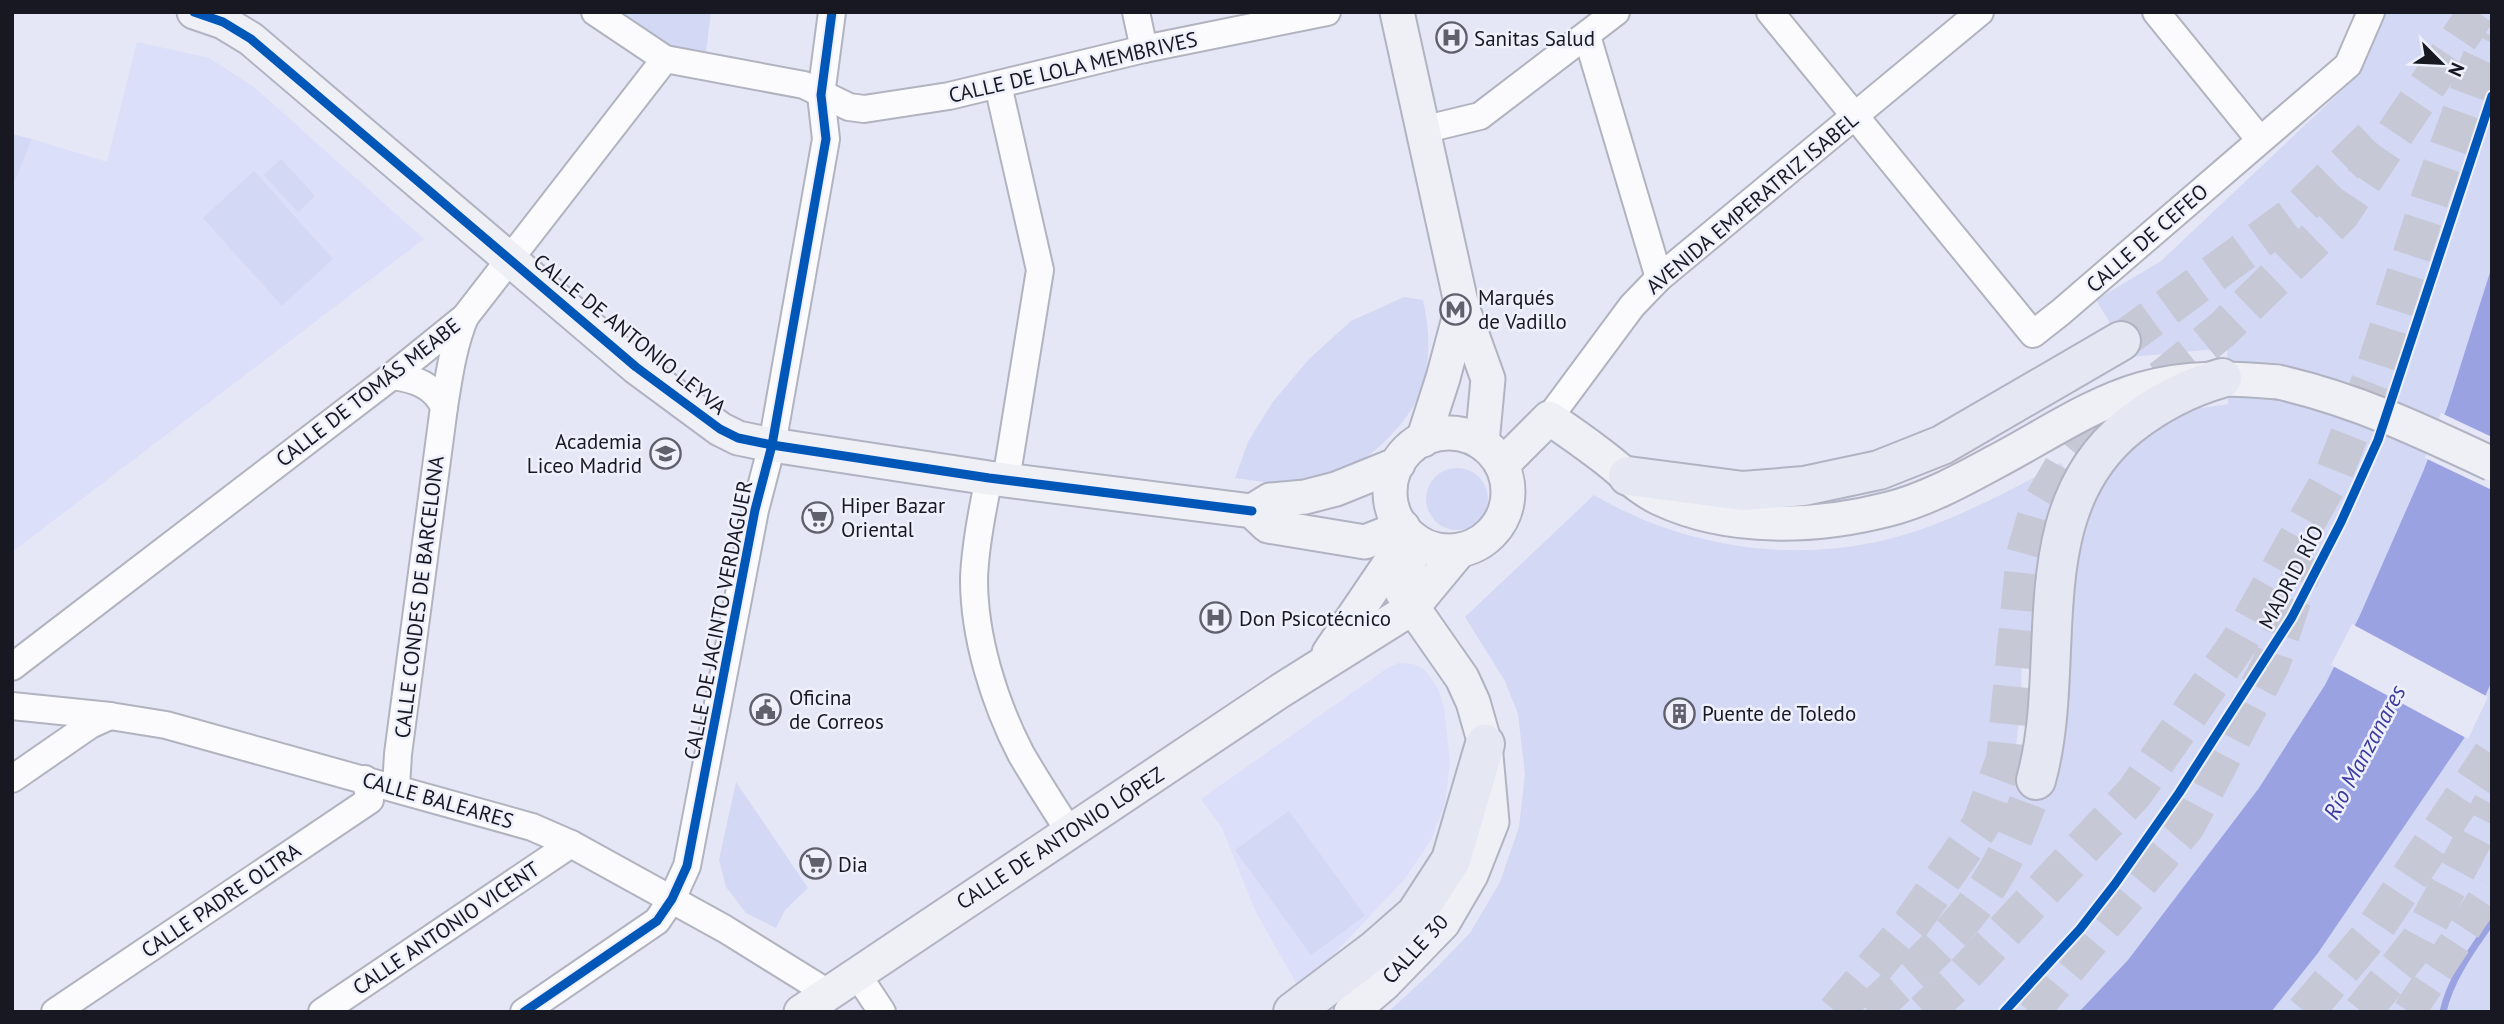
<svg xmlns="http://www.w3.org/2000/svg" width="2504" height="1024" viewBox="0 0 2504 1024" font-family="'PT Sans',sans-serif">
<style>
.built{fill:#dbdff9}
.green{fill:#d3d8f5}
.water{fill:#9ba2e2}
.pier{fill:#e5e7f6}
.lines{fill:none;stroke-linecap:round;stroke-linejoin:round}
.stream{stroke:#9ba2e2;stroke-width:7}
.major-tunnel{stroke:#c6c8d6;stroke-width:33;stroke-dasharray:33 17;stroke-linecap:butt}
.highway-tunnel{stroke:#c6c8d6;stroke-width:38;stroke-dasharray:38 19;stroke-linecap:butt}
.minor-casing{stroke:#b1b3bf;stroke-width:30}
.major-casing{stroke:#b1b3c2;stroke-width:37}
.highway-casing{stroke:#b1b3c2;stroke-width:42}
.minor{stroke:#fbfbfe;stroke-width:26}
.major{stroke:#eef0f6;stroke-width:33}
.highway{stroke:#e5e7f2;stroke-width:38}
.major-bridge-casing{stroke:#b1b3c2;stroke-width:37;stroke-linecap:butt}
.major-bridge{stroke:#eef0f6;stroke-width:33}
.cycleway-casing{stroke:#eef0fc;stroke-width:13}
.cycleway{stroke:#0057b8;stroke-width:9}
.labels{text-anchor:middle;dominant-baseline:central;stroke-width:5;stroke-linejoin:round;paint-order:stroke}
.poi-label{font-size:21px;fill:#171822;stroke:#eef0fc;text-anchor:start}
.street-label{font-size:21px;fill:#171822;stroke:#eef0fc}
.water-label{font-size:23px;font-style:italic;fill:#3c3b9f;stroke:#eef0fc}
</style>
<rect width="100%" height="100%" fill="#e5e7f6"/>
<g class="built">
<polygon points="137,42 209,58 254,87 424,239 12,552 12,188 32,139 107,162"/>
<polygon points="1399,663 1413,664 1425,670 1438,688 1444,708 1450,762 1445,804 1431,840 1404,880 1300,990 1255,910 1222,828 1201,799 1386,669"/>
</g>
<g class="green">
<polygon points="595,12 711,12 704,67"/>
<path d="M2382,12H2492V1012H1388L1433,971L1470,933L1500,882L1519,827L1525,774L1518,714L1505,681L1465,617L1594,495C1675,543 1777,562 1871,543C1938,530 2001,495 2061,463L2069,473L2041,632L2022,640L2021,704L2013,772L2052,791L2059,750L2074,553L2092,492L2138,438L2188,410L2228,404L2227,348L2131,357L2096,300L2161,261L2354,79Z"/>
<polygon points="12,134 32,139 12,188"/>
<polygon points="281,159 315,196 298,212 264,175"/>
<polygon points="254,171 333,259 282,306 203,218"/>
<path d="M1404,297L1423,300C1429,328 1431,352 1424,380C1415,422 1361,470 1320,482C1298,488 1258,481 1235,478L1248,442L1272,403L1309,359L1351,321Z"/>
<circle cx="1457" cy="499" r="31"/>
<polygon points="736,782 808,888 785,910 776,928 746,913 726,887 719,860"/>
<polygon points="1289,811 1365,916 1311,955 1235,850"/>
</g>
<polygon class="water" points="2492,266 2492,681 2469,731 2318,953 2271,1012 2079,1012 2128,960 2259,788 2325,685 2360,615 2423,472 2448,405"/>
<g class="pier">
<polygon points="2441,413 2492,437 2492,490 2425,458"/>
<polygon points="2352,624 2488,697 2468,739 2331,665"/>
</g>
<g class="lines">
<path class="stream" d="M2443,1012C2450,979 2473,948 2492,921"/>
<polyline class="major-tunnel" points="2409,1012 2492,887"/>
<g class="highway-tunnel">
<polyline points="2121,341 2291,217 2373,137"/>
<polyline points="1836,1012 1911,924 1980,826 2005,759 2025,555 2038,510 2065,463 2097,425 2168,374 2223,329 2340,215 2477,12"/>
<path d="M1869,1012C1912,972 1959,932 1990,883C2011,851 2023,815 2036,780"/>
<polyline points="1924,1012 1956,983 2135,792 2239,642 2335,471 2374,372 2430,198 2480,61 2492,36"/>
<polyline points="2030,1012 2186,826 2271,664 2307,556"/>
<polyline points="2305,1012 2372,933 2492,754"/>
<polyline points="2362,1012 2419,941 2492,804"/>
</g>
<defs>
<g id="minor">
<polyline points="595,12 665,59 804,85 849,107 864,109 949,96 1144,49 1327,12"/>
<polyline points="1136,12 1144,49"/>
<polyline points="1770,12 2033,334 2061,312 2348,65 2371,12"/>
<polyline points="2156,12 2260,140"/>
<polyline points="1587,36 1659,278"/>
<polyline points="998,85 1040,270 1006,480"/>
<polyline points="1422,130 1480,116 1616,12"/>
<path d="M392,376C415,379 434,385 444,407L398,754L396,787"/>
<path d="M444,407C449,376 453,346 465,317"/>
<polyline points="1549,418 1632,306 1659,278 1980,12"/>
<path d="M989,478C982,511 975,546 974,579C974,637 994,702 1021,754C1036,780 1053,806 1069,831"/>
<polyline points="12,667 392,376 465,317 665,59"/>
<polyline points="12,706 110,716 166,725 532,827 571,844 725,929 828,993"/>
<polyline points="12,779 90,725 110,716"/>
<polyline points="857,974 882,1012"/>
<polyline points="55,1012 370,800 365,779"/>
<polyline points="322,1012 571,844"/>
<polyline points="524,1012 657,921 672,899 687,866 755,510 772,445 826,139 821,95 832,12"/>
</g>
<g id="major">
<polyline points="194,12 223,22 251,39 636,367 720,429 738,438 772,445 989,478 1252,511 1268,526 1365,542 1403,527"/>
<polyline points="1397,12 1462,307 1488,379 1482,443"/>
<circle cx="1449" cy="492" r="59"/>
<polyline points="1423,440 1443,378 1462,307"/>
<path d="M1502,465L1549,418C1567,430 1584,442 1601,455C1620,469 1639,489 1661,499C1730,531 1816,528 1889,509C1925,500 1962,480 1995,462C2043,437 2090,404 2142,389C2187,376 2232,378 2278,382"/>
<polyline points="1252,511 1270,500 1305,497 1336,489 1398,464"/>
<polyline points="1329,653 1407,538"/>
<polyline points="801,1012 1280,691 1412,608 1460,550"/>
<polyline points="1351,1012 1384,984 1443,923 1471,875 1492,822 1485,744 1473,702 1462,678 1402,592 1415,540"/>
</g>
<g id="highway">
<polyline points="1628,476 1743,491 1804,486 1879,470 1942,445 2121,341"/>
<path d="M2036,780C2069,663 2021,512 2129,426C2158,403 2187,388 2222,378"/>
<polyline points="1293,1012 1375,950 1416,914 1451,860 1485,744"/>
</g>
</defs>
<use href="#minor" class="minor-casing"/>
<use href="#major" class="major-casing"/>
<use href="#highway" class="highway-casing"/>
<use href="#minor" class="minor"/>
<use href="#major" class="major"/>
<use href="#highway" class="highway"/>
<defs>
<path id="major-bridge" d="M2278,382C2354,399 2422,431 2492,464"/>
</defs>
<use href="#major-bridge" class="major-bridge-casing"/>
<use href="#major-bridge" class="major-bridge"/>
<defs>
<g id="cycleway">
<polyline points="194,12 223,22 251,39 636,367 720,429 738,438 772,445 989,478 1252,511"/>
<polyline points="524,1012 657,921 672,899 687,866 755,510 772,445 826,139 821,95 832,12"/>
<polyline points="2004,1012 2080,929 2115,884 2179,793 2292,617 2341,522 2378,440 2492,96"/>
</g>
</defs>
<use href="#cycleway" class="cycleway-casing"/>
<use href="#cycleway" class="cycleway"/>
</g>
<defs>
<symbol id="hospital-ring" viewBox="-11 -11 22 22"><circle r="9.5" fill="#eef0fc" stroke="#5f606c" stroke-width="1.5"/><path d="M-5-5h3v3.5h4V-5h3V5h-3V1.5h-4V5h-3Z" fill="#5f606c"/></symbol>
<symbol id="metro-ring" viewBox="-11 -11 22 22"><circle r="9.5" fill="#eef0fc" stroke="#5f606c" stroke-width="1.5"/><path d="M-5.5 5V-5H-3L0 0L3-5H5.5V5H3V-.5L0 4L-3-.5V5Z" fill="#5f606c"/></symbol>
<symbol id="school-ring" viewBox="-11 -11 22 22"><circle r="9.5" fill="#eef0fc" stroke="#5f606c" stroke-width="1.5"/><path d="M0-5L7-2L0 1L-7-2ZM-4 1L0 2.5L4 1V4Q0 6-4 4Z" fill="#5f606c"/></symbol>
<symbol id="supermarket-ring" viewBox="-11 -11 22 22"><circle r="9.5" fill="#eef0fc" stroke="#5f606c" stroke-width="1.5"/><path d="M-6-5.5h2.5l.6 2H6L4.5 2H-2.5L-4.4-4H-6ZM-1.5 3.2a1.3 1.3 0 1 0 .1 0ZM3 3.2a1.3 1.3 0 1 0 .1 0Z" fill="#5f606c"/></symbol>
<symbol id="civic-ring" viewBox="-11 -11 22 22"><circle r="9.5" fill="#eef0fc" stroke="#5f606c" stroke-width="1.5"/><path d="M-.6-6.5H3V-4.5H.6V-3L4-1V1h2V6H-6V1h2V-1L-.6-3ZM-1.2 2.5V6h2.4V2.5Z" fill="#5f606c"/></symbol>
<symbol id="building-ring" viewBox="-11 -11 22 22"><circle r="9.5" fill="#eef0fc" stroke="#5f606c" stroke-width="1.5"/><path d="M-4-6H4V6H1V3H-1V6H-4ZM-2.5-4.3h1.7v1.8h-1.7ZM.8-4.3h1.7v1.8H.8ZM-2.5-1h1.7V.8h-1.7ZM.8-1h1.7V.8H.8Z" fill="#5f606c"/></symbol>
</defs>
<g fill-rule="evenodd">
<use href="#hospital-ring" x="1434" y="20" width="35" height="35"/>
<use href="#metro-ring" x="1438" y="292" width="35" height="35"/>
<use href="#school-ring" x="648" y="436" width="35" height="35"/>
<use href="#supermarket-ring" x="800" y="500" width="35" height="35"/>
<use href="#hospital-ring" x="1198" y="600" width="35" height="35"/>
<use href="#civic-ring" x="748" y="692" width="35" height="35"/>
<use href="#building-ring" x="1662" y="696" width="35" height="35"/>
<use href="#supermarket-ring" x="798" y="846" width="35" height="35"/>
</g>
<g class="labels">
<g class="poi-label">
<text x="1474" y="38">Sanitas Salud</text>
<text x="1478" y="297">Marqués<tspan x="1478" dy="24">de Vadillo</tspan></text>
<text x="642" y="441" text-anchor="end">Academia<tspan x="642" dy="24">Liceo Madrid</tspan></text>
<text x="841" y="505">Hiper Bazar<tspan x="841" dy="24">Oriental</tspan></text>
<text x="1239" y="618">Don Psicotécnico</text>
<text x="789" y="697">Oficina<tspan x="789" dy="24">de Correos</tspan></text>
<text x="1702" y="713">Puente de Toledo</text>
<text x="838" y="864">Dia</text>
</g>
<g class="street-label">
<text transform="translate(1073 67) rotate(-13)">CALLE DE LOLA MEMBRIVES</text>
<text transform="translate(1752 203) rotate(-40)">AVENIDA EMPERATRIZ ISABEL</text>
<text transform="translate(2147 238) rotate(-41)">CALLE DE CEFEO</text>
<text transform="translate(630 334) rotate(39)">CALLE DE ANTONIO LEYVA</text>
<text transform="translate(368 392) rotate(-38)">CALLE DE TOMÁS MEABE</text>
<text transform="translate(2291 577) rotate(-62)">MADRID RÍO</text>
<text transform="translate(419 597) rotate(-83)">CALLE CONDES DE BARCELONA</text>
<text transform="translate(718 620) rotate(-79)">CALLE DE JACINTO VERDAGUER</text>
<text transform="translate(438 800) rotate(16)">CALLE BALEARES</text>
<text transform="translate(1060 838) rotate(-33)">CALLE DE ANTONIO LÓPEZ</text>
<text transform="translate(221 900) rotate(-34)">CALLE PADRE OLTRA</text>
<text transform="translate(446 928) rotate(-34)">CALLE ANTONIO VICENT</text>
<text transform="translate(1415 949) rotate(-47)">CALLE 30</text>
</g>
<g class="water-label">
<text transform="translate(2364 752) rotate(-62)">Río Manzanares</text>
</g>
</g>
<rect width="2504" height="1024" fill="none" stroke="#171822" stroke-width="28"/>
<g transform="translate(2441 63) rotate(114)" stroke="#eef0fc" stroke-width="5" paint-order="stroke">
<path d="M0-5L12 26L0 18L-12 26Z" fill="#171822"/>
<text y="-10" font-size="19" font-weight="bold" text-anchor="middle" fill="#171822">N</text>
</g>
</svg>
